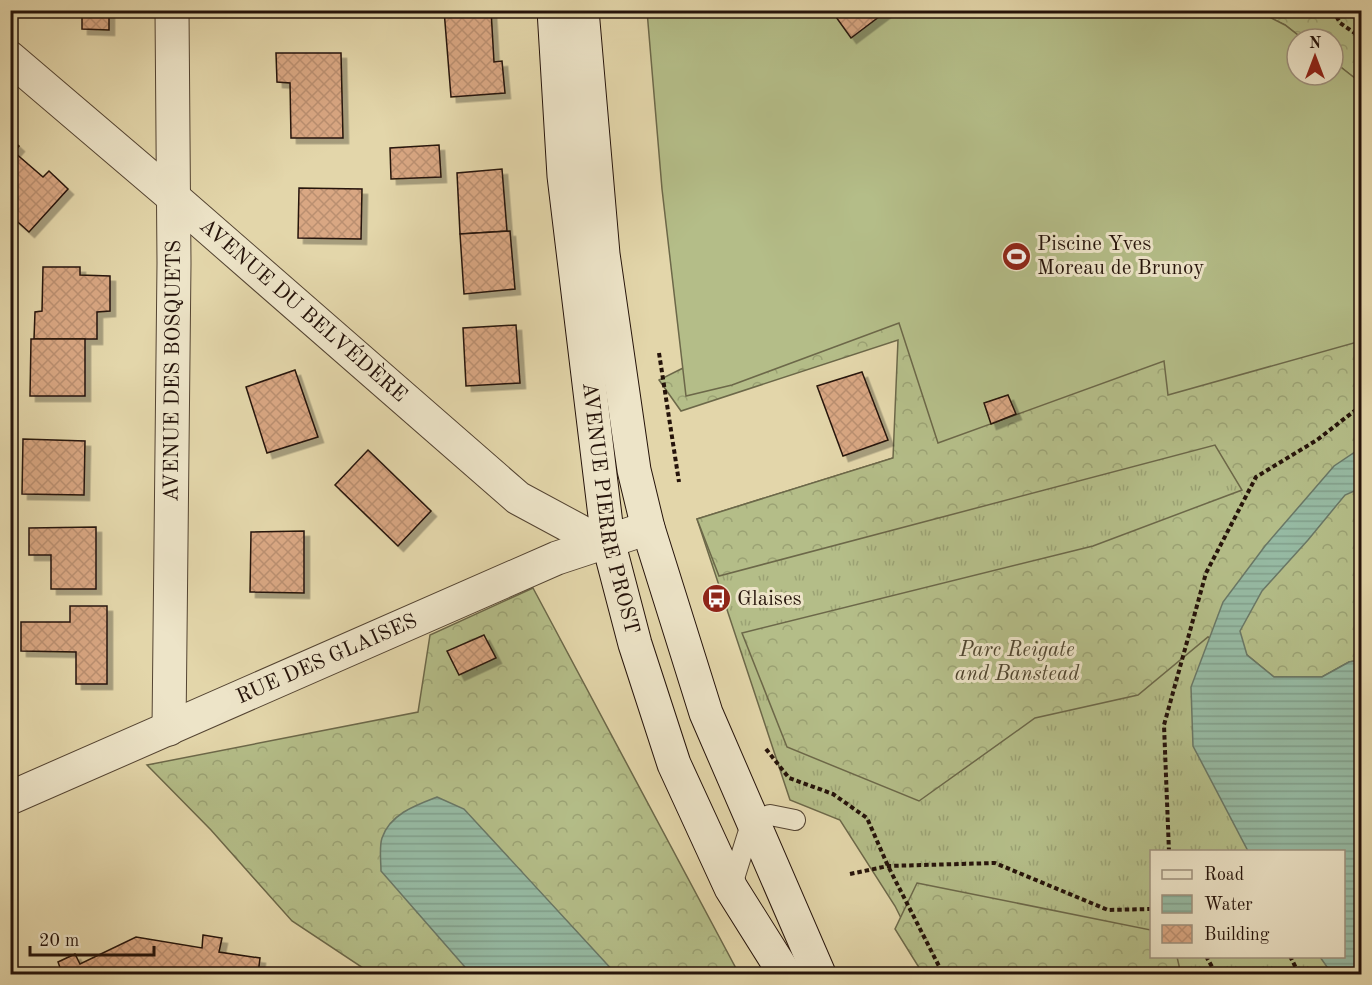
<svg xmlns="http://www.w3.org/2000/svg" width="1372" height="985" viewBox="0 0 1372 985" font-family="'Old Standard TT',serif">
<style>
.grass{fill:url(#grass-tufts);stroke:#6c6849;stroke-width:1.5;fill-rule:evenodd}
.forest{fill:url(#forest-crowns);stroke:#6c6849;stroke-width:1.5}
.pitch{fill:#b4bd88;stroke:#6c6849;stroke-width:1.5}
.water{fill:url(#water-rules);stroke:#697766;stroke-width:1.5}
.building{fill:url(#building-cross-hatch);stroke:#25130a;stroke-width:1.5;filter:url(#shadow)}
.lines{fill:none;stroke-linecap:round;stroke-linejoin:round}
.service-casing{stroke:#544432;stroke-width:22}
.minor-casing{stroke:#544432;stroke-width:35}
.secondary-casing{stroke:#25130a;stroke-width:35}
.path{stroke:#25130a;stroke-width:4;stroke-dasharray:4.5 3;stroke-linecap:butt}
.service{stroke:#ede4c8;stroke-width:20}
.minor{stroke:#ede4c8;stroke-width:33}
.secondary{stroke:#ede4c8;stroke-width:33}
.labels{text-anchor:middle;dominant-baseline:central;stroke-width:6;stroke-linejoin:round;paint-order:stroke}
.poi-label{font-size:21px;fill:#25130a;stroke:#ede4c8;text-anchor:start}
.street-label{font-size:21px;fill:#25130a;stroke:#ede4c8}
.park-label{font-size:21px;font-style:italic;fill:#504630;stroke:#ede4c8}
</style>
<defs>
<pattern id="grass-tufts" width="24" height="20" patternUnits="userSpaceOnUse" patternTransform="scale(1.5)"><rect width="24" height="20" fill="#b4bd88"/><path d="M3 7l-1-3M5 7V3M7 7l1-3M15 17l-1-3M17 17v-4M19 17l1-3" fill="none" stroke="#9ba274"/></pattern>
<pattern id="forest-crowns" width="20" height="18" patternUnits="userSpaceOnUse" patternTransform="scale(1.5)"><rect width="20" height="18" fill="#b4bd88"/><path d="M2 6a3 3 0 1 1 6 0M12 15a3 3 0 1 1 6 0" fill="none" stroke="#9ba274"/></pattern>
<pattern id="water-rules" width="6" height="5" patternUnits="userSpaceOnUse" patternTransform="scale(1.5)"><rect width="6" height="5" fill="#96baa3"/><path d="M0 2.5h6" fill="none" stroke="#819f8b"/></pattern>
<pattern id="building-cross-hatch" width="8" height="8" patternUnits="userSpaceOnUse" patternTransform="scale(1.5)"><rect width="8" height="8" fill="#d9a783"/><path d="M0 0l8 8M0 8l8-8" fill="none" stroke="#ba8f70"/></pattern>
<filter id="shadow"><feDropShadow dx="5.5" dy="5.5" stdDeviation="0" flood-color="#0004"/></filter>
</defs>
<rect width="100%" height="100%" fill="#e3d6aa"/>
<filter id="stains"><feTurbulence type="fractalNoise" baseFrequency=".00333" numOctaves="4"/><feColorMatrix values="0 0 0 0 .2 0 0 0 0 .09 0 0 0 0 .02 0 0 0 .5 -.17"/></filter>
<radialGradient id="worn" r=".72"><stop offset=".6" stop-color="#630" stop-opacity="0"/><stop offset="1" stop-color="#630" stop-opacity=".3"/></radialGradient>
<path class="grass" d="M1361,341V974H929L895,906L840,820L790,800L697,519L893,458ZM1152,852H1344V956H1152Z"/>
<g class="forest">
<polygon points="1257,11 1361,11 1361,83 1333,61 1333,39 1303,39 1285,25"/>
<polygon points="905,292 1361,318 1361,660 1349,662 1322,677 1274,677 1247,655 1208,637 1138,695 1035,718 919,801 787,747 742,633 1093,546 1242,490 1215,445 719,576 697,519 893,458 898,340 681,411 659,380 683,368"/>
<polygon points="533,588 739,974 372,974 292,921 211,830 147,765 418,712 430,635"/>
<polygon points="917,883 1151,930 1152,956 1177,957 1181,974 923,974 895,929"/>
</g>
<polygon class="pitch" points="647,11 1257,11 1285,25 1303,39 1297,39 1297,75 1333,75 1333,61 1361,83 1361,341 1168,395 1164,361 938,443 899,323 732,385 686,396 662,189"/>
<g class="water">
<polygon points="1361,448 1361,488 1345,495 1308,540 1262,591 1240,631 1247,655 1274,677 1322,677 1349,662 1361,660 1361,974 1332,974 1320,957 1344,956 1344,852 1248,851 1193,746 1191,687 1223,602 1265,546 1334,466"/>
<path d="M437,797L464,809L616,974H471L381,871C381,862 379,847 382,838C390,814 416,805 437,797Z"/>
</g>
<g class="building">
<polygon points="82,10 109,10 109,30 82,29"/>
<polygon points="444,10 491,10 494,62 502,61 505,93 451,97"/>
<polygon points="831,10 888,10 851,38"/>
<polygon points="276,53 341,53 343,138 291,138 290,83 277,82"/>
<polygon points="10,138 19,146 14,152 43,177 49,171 68,189 29,232 10,215"/>
<polygon points="439,145 441,177 391,179 390,148"/>
<polygon points="502,169 507,231 460,234 457,173"/>
<polygon points="299,188 362,189 361,239 298,238"/>
<polygon points="510,231 515,289 464,294 460,234"/>
<polygon points="43,267 80,267 80,275 110,276 110,311 97,312 97,339 34,339 35,312 42,311"/>
<polygon points="516,325 520,383 466,386 463,328"/>
<polygon points="31,339 85,339 85,396 30,396"/>
<polygon points="295,370 318,437 267,453 246,387"/>
<polygon points="862,372 888,440 843,456 817,386"/>
<polygon points="1008,395 1016,414 991,424 984,403"/>
<polygon points="23,439 85,441 84,495 22,494"/>
<polygon points="368,450 431,511 398,546 335,485"/>
<polygon points="96,527 96,589 51,589 51,555 29,555 29,528"/>
<polygon points="304,531 304,593 250,592 251,532"/>
<polygon points="70,606 107,606 107,684 76,684 76,652 21,651 21,622 70,622"/>
<polygon points="484,635 496,658 459,675 447,651"/>
<polygon points="203,935 222,938 219,952 260,958 258,974 59,974 62,973 58,962 75,954 80,964 136,937 202,948"/>
</g>
<g class="lines">
<defs>
<polyline id="service" points="731,888 752,821 770,815 795,820"/>
<g id="minor">
<path id="s1" d="M10,58L173,197L518,498L583,533L608,541"/>
<path id="s2" d="M169,729L174,263L172,10"/>
<path id="s3" d="M10,798L557,558L648,528"/>
</g>
<g id="secondary">
<path id="s4" d="M554,10L564,176L608,541L635,644L674,764L731,888L785,974"/>
<polyline points="582,10 603,254 634,470 648,528 706,713 819,974"/>
</g>
</defs>
<use href="#service" class="service-casing"/>
<use href="#minor" class="minor-casing"/>
<use href="#secondary" class="secondary-casing"/>
<g class="path">
<polyline points="1333,10 1340,23 1362,38"/>
<polyline points="659,353 679,482"/>
<polyline points="766,749 789,778 833,794 867,818 888,866 943,974"/>
<polyline points="1169,852 1164,725 1206,573 1256,477 1317,440 1362,405"/>
<polyline points="850,874 888,866 995,863 1108,910 1152,909"/>
<polyline points="1206,956 1216,974"/>
<polyline points="1290,956 1299,974"/>
</g>
<use href="#service" class="service"/>
<use href="#minor" class="minor"/>
<use href="#secondary" class="secondary"/>
</g>
<defs>
<symbol id="stadium-disc" viewBox="-11 -11 22 22"><circle r="9.5" fill="#8f2418" stroke="#ede4c8"/><path d="M0-5a6.5 5 0 1 0 0 10a6.5 5 0 1 0 0-10ZM-3.5-1.8h7v3.6h-7Z" fill="#fff"/></symbol>
<symbol id="bus-disc" viewBox="-11 -11 22 22"><circle r="9.5" fill="#8f2418" stroke="#ede4c8"/><path d="M-5-6H5V4H4V6H2V4H-2V6H-4V4H-5ZM-3.5-4V0h7V-4ZM-3.5 1.2v1.5H-2V1.2ZM2 1.2v1.5H3.5V1.2Z" fill="#fff"/></symbol>
</defs>
<g fill-rule="evenodd">
<use href="#stadium-disc" x="1000" y="240" width="33" height="33"/>
<use href="#bus-disc" x="700" y="582" width="33" height="33"/>
</g>
<g class="labels">
<g class="poi-label">
<text x="1037" y="244">Piscine Yves<tspan x="1037" dy="24">Moreau de Brunoy</tspan></text>
<text x="737" y="599">Glaises</text>
</g>
<g class="street-label">
<text stroke="none"><textPath href="#s1" startOffset="387">AVENUE DU BELVÉDÈRE</textPath></text>
<text stroke="none"><textPath href="#s2" startOffset="358">AVENUE DES BOSQUETS</textPath></text>
<text stroke="none"><textPath href="#s4" startOffset="502">AVENUE PIERRE PROST</textPath></text>
<text stroke="none"><textPath href="#s3" startOffset="346">RUE DES GLAISES</textPath></text>
</g>
<g class="park-label">
<text x="1017" y="650">Parc Reigate<tspan x="1017" dy="24">and Banstead</tspan></text>
</g>
</g>
<rect width="1372" height="985" fill="none" stroke="#e3d6aa" stroke-width="36"/>
<rect x="12" y="12" width="1348" height="961" fill="none" stroke="#25130a" stroke-width="3"/>
<rect x="18" y="18" width="1336" height="949" fill="none" stroke="#25130a" stroke-width="1.5"/>
<rect x="1150" y="850" width="195" height="108" fill="#ede4c8" stroke="#9d907c" stroke-width="1.5"/>
<rect x="1162" y="870" width="30" height="9" fill="#ede4c8" stroke="#9d907c" stroke-width="1.5"/>
<text x="1204" y="880" font-size="18" fill="#25130a">Road</text>
<rect x="1162" y="895" width="30" height="18" fill="url(#water-rules)" stroke="#9d907c" stroke-width="1.5"/>
<text x="1204" y="910" font-size="18" fill="#25130a">Water</text>
<rect x="1162" y="925" width="30" height="18" fill="url(#building-cross-hatch)" stroke="#9d907c" stroke-width="1.5"/>
<text x="1204" y="940" font-size="18" fill="#25130a">Building</text>
<g transform="translate(1315 57)"><circle r="28" fill="#ede4c8" stroke="#9d907c" stroke-width="1.5"/>
<path d="M0-4.5L10 22L0 15L-10 22Z" fill="#8f2418"/>
<text y="-9" font-size="16" font-weight="bold" text-anchor="middle" fill="#25130a">N</text>
</g>
<path d="M30 946v9h124v-9" fill="none" stroke="#25130a" stroke-width="3"/>
<text x="39" y="946" font-size="18" fill="#25130a" stroke="#ede4c8" stroke-width="4.5" paint-order="stroke">20 m</text>
<rect width="100%" height="100%" filter="url(#stains)"/>
<rect width="100%" height="100%" fill="url(#worn)"/>
</svg>
